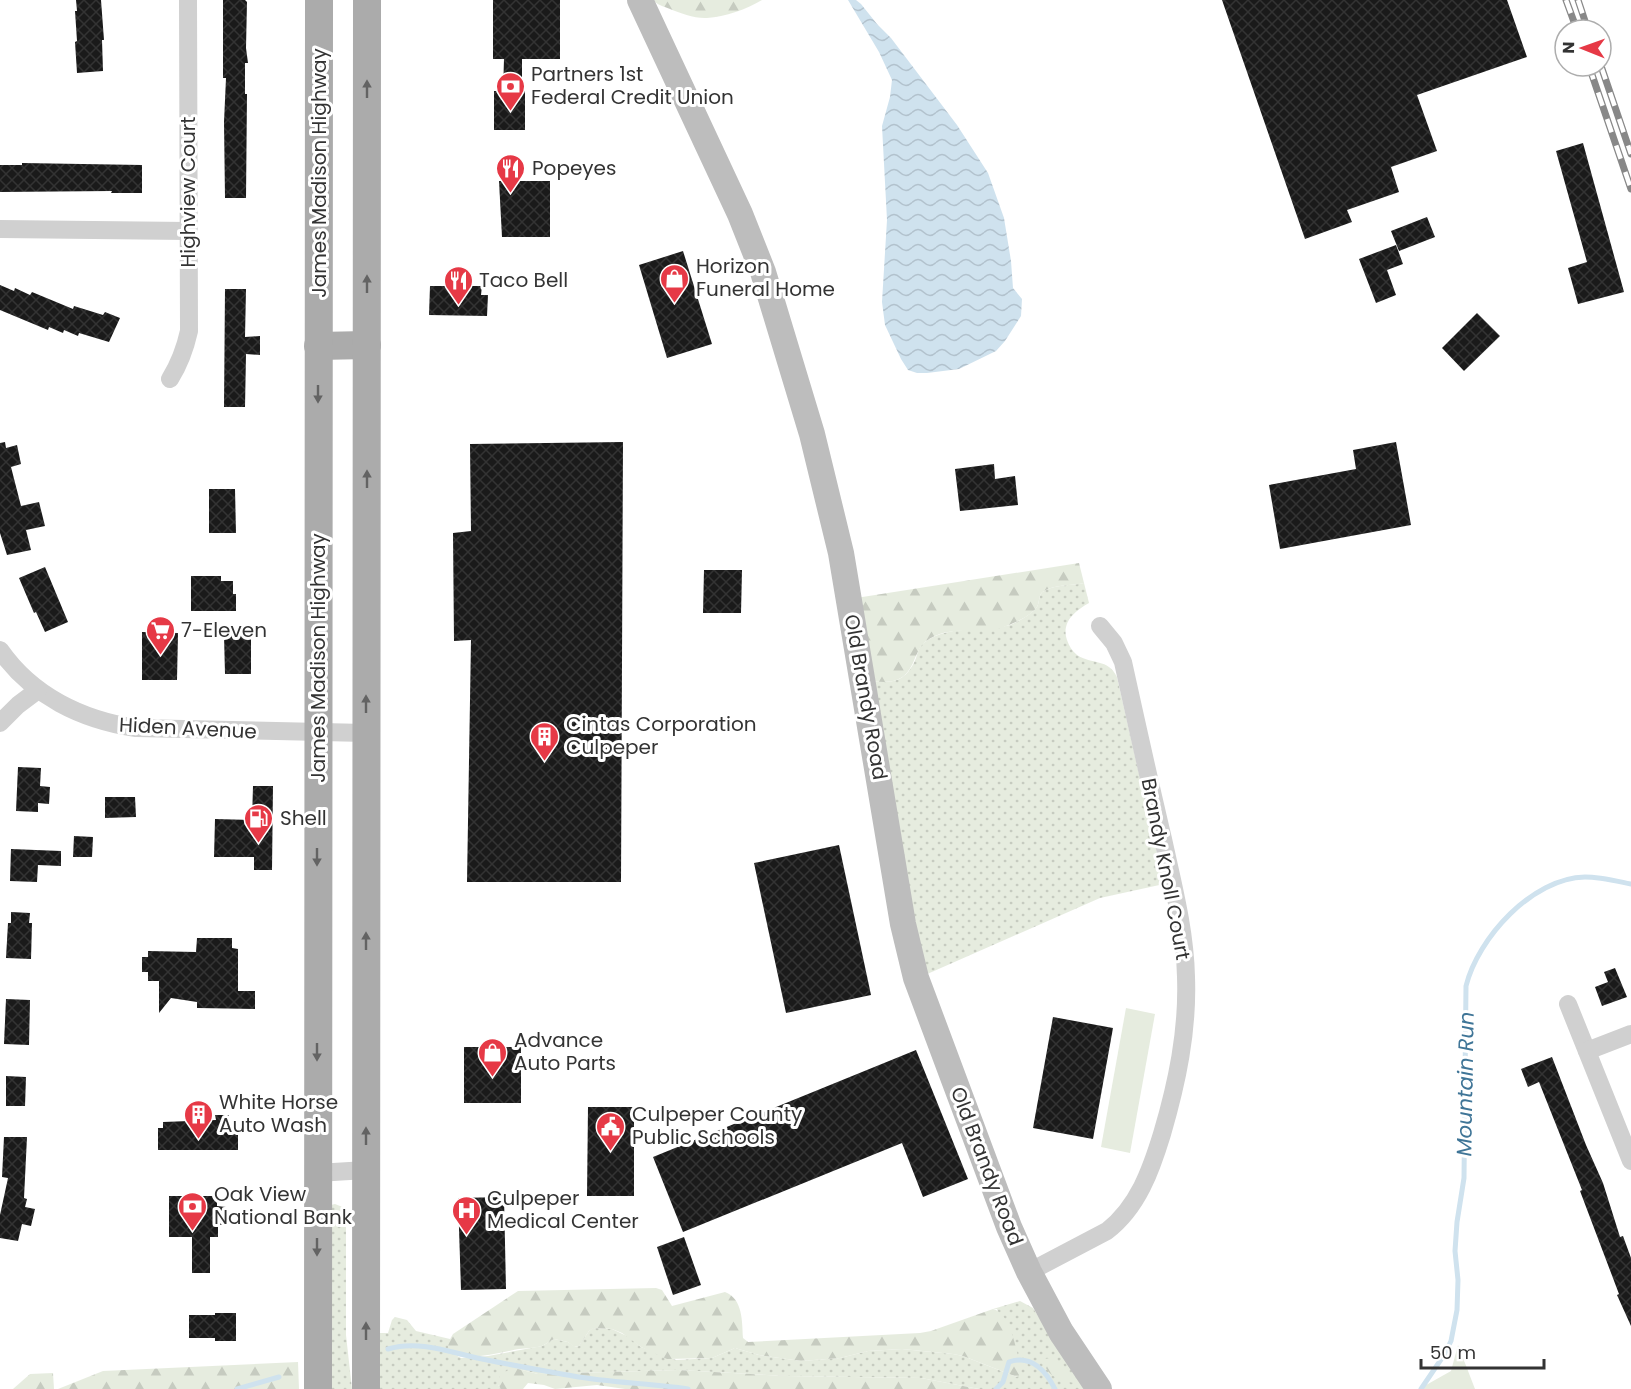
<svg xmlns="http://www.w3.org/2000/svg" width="1631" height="1389" viewBox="0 0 1631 1389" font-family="Poppins,sans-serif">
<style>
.grass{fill:url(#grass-dots)}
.forest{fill:url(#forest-firs)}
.park{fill:#e6ecdf}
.water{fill:url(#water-waves)}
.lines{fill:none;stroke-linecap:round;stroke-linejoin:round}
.stream{stroke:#cfe2ee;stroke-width:5}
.building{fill:url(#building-cross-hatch)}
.street{stroke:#d0d0d0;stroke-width:18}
.secondary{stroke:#bdbdbd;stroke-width:26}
.primary{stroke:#ababab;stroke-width:28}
.rail-casing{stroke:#888;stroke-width:7}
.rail{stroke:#fff;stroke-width:4.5;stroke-dasharray:14;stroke-linecap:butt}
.oneway{fill:#636363}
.labels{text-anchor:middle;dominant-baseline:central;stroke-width:6;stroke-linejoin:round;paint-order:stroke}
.poi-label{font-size:20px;fill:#333;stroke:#fff;text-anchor:start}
.street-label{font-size:20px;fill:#333;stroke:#fff}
.water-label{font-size:21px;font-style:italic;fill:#3f7597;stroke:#fff}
</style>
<defs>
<pattern id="grass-dots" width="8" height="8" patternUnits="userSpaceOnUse" patternTransform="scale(1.5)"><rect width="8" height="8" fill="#e6ecdf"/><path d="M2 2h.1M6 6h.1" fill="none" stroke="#c6cbc0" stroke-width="1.8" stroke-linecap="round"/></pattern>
<pattern id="forest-firs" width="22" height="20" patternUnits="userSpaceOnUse" patternTransform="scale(1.5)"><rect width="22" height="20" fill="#e6ecdf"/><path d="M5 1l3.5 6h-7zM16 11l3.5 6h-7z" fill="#c6cbc0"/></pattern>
<pattern id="water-waves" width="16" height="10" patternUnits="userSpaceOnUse" patternTransform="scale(1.5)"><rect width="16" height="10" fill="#cfe2ee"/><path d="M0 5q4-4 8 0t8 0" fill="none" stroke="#b2c2cd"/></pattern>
<pattern id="building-cross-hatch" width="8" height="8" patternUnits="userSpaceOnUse" patternTransform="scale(1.5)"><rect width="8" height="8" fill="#1a1a1a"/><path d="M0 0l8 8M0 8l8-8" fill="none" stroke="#333"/></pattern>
</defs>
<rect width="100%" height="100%" fill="#fff"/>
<g class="grass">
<path d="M1084,583L1089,603C1075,611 1061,622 1067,640C1069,646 1072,651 1077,655C1092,665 1108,658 1117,677L1164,884L1100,898L925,975L919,960L872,681C895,684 907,680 916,658C918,652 919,646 925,642C949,624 982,633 1010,625C1018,622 1032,614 1037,607C1040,602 1038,594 1044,591C1056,584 1071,586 1084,583Z"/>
<polygon points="335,1204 345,1208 346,1215 346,1335 352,1389 327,1389 331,1205"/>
<polygon points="1020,1301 1033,1308 1085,1389 979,1389 921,1378 786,1376 678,1370 538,1374 518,1369 498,1385 501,1389 376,1389 376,1333 388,1333 392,1320 395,1317 407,1320 416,1331 450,1339 450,1348 452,1353 461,1358 488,1356 542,1346 554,1339 568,1342 575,1347 579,1346 589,1331 593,1328 612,1329 629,1337 641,1347 676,1360 712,1358 735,1348 759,1355 801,1361 840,1358 868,1351 902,1349 953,1354 963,1356 1017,1377 997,1309 993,1309"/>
</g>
<g class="forest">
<path d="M653,0H762C747,9 725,17 707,18C696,19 680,13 670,9C663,6 657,5 653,0Z"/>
<path d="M1079,563L1084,583C1071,586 1056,584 1044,591C1038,594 1040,602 1037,607C1030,617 1012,624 1001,628C976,636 950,623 925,642C920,646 918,652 915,658C907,680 895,684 872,681L856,598Z"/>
<path d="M656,1288L662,1290L672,1306L725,1292C743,1299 742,1321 743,1338L748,1342L920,1333L931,1331L993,1309C1011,1313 1017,1353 1021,1370V1375L1017,1377L963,1356L953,1354L902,1349L868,1351L840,1358L801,1361L759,1355L735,1348L712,1358L667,1359L641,1347L622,1333L612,1329L594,1328L589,1331L579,1346L574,1347L568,1342L554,1339C550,1341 546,1344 542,1346C535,1348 526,1348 519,1349C506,1351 428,1373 453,1334L518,1291Z"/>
<path d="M1051,1358L1060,1361L1077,1383C1062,1382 1044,1376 1044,1359Z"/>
<polygon points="298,1362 299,1389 58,1389 103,1371"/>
<polygon points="510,1369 518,1369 538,1374 678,1370 786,1376 921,1378 979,1389 625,1389 597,1385 555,1389 544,1385 528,1383 523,1389 501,1389 498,1385 500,1375"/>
<polygon points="53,1373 54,1389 13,1389 30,1374"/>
</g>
<g class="park">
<polygon points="1126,1008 1155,1014 1130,1153 1101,1147"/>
<polygon points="1458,1345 1475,1389 1419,1389 1451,1371"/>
</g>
<polygon class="water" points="848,0 856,0 861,4 877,24 891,38 957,125 988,173 1004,218 1011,261 1013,288 1022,299 1021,316 1005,341 996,351 959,369 927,373 917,373 908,370 901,359 885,325 882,302 887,220 882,126 890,97 892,80 879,52"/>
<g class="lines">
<g class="stream">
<path d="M388,1349C421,1339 454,1354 487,1360C516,1366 545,1371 573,1376C611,1383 650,1383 688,1389"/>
<polyline points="237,1389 279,1377"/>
<path d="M996,1389L1003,1382L1009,1362C1031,1354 1046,1371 1055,1389"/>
<path d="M1421,1389L1444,1355L1451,1341L1457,1310L1458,1280L1455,1251L1457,1222L1464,1178L1466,986C1478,938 1532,878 1585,877C1600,877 1616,881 1631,884"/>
</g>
</g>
<g class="building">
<polygon points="76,0 101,0 104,40 102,40 103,71 77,73 75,42 77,41 75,11 77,11"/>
<polygon points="223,0 245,0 247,2 246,48 248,63 245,63 245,94 247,94 246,198 225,198 224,122 226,78 223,78"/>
<polygon points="493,0 560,0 560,59 522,59 522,91 525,91 525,130 494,130 494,91 503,91 504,59 493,59"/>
<polygon points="1222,0 1507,0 1527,57 1417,95 1437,151 1391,167 1399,192 1347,210 1352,222 1305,239"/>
<polygon points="1583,143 1624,292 1578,304 1568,268 1587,262 1556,151"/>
<polygon points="22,163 142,165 142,193 111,193 112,191 0,192 0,165 22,165"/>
<polygon points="499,181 550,181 550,237 502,237"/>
<polygon points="1427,217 1435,237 1399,251 1391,231"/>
<polygon points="1396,245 1403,264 1387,270 1396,295 1376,303 1359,259"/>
<polygon points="683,251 712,344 667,358 639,265"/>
<polygon points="0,285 14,291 15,288 30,295 32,292 73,309 74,306 103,315 105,312 120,318 109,342 79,333 78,336 64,330 63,333 49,327 48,330 0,310"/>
<polygon points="430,286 482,286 481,295 488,295 487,316 429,315"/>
<polygon points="225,289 246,289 245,337 260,336 260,355 246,354 245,407 224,407"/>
<polygon points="1477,313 1500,336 1464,371 1442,348"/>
<polygon points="5,442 6,448 17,445 21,464 11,467 21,506 39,502 45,526 26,530 31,550 7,555 0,533 0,443"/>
<polygon points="623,442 621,882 467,882 471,640 454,641 453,533 471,531 470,444"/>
<polygon points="1396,442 1411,525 1280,549 1269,485 1356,469 1353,450"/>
<polygon points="994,464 995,479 1015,476 1018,505 960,511 955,469"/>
<polygon points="209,489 235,489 236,533 209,533"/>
<polygon points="45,567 68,622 45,632 36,612 34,613 19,578"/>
<polygon points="704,570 742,570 741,613 703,613"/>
<polygon points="191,576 221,576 221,581 233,581 233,594 236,594 236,611 191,611"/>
<polygon points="142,632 178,633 177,680 142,680"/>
<polygon points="224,635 251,635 251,674 225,674"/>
<polygon points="18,767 41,768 40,786 50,787 49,804 38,803 38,812 16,811"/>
<polygon points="253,786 273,786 272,870 254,870 254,857 214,857 215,819 252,820"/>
<polygon points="105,797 135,797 136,817 105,818"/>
<polygon points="74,836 93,837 92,857 73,857"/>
<polygon points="839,845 871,995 786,1013 754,863"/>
<polygon points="11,849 61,851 61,866 38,865 37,882 10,881"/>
<polygon points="11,912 30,913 29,923 32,923 31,959 6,958 8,923 11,923"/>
<polygon points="197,938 232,938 232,948 238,949 238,991 255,991 255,1009 197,1008 197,1002 171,998 159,1013 159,981 148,981 148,972 142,972 142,957 148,957 148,951 196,952"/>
<polygon points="1615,968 1627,997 1602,1006 1595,987 1608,982 1604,972"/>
<polygon points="6,999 30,1000 29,1045 4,1044"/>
<polygon points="1053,1017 1113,1028 1093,1139 1033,1128"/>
<rect x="464" y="1047" width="57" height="56"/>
<polygon points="916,1050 968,1179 923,1197 902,1143 683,1232 653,1157"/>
<polygon points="1552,1057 1586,1145 1603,1183 1620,1237 1623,1236 1631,1258 1631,1326 1617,1295 1619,1294 1580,1191 1582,1190 1539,1082 1528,1087 1521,1069"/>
<polygon points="6,1076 26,1077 25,1106 6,1106"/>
<polygon points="588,1107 634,1107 634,1196 587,1196"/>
<polygon points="215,1115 229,1115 229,1121 235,1122 236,1128 238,1128 238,1150 158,1150 158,1128 163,1128 163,1122 216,1120"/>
<polygon points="4,1137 27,1137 24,1198 27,1199 25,1207 35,1209 31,1226 22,1224 18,1241 0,1238 0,1215 8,1178 2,1177"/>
<polygon points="169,1196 217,1196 217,1206 226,1207 226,1225 218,1225 218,1237 210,1237 210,1273 192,1273 192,1237 169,1237"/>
<polygon points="504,1197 506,1289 461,1290 458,1198"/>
<polygon points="684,1237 701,1285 673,1295 657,1247"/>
<polygon points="215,1313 236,1313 236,1341 215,1341 215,1338 189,1338 189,1315 215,1315"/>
</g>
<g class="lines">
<g class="street">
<polyline points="0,229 188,231"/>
<path d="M170,379C180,363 185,349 189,331L188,0"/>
<path d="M0,650C32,696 82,720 136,728L366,733"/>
<polyline points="0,723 18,705 38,690"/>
<polyline points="1568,1004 1631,1161"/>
<polyline points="1587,1051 1631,1034"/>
<polyline points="317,1173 366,1170"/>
<path d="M1029,1272L1107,1231C1138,1207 1151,1170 1162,1134C1177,1083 1188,1031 1186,977C1185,930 1173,885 1163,839C1149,780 1136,721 1123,662L1114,643L1100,626"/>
</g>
<polyline class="secondary" points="640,0 740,214 763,272 812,434 841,553 903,924 916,978 925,1002 1009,1227 1029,1272 1061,1332 1099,1389"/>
<g class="primary">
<polyline points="318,346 367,345"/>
<polyline points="318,1389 319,0"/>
<polyline points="366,1389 367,0"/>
</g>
<defs>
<g id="rail">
<polyline points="1566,0 1577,30"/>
<polyline points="1578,0 1588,30"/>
<polyline points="1589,66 1631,189"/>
<polyline points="1601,66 1631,154"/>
</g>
</defs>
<use href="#rail" class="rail-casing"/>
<use href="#rail" class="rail"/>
</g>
<defs><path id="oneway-solid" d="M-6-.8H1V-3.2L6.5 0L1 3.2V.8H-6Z" transform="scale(1.5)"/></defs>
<g class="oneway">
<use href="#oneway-solid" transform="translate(367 89) rotate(-90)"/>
<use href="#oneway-solid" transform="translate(367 284) rotate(-90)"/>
<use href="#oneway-solid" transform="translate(318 394) rotate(90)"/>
<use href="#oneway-solid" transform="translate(367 479) rotate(-90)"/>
<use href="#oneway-solid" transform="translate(366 704) rotate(-90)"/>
<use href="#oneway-solid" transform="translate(317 857) rotate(90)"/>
<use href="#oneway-solid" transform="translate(366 941) rotate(-90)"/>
<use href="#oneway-solid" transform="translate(317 1052) rotate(90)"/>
<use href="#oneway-solid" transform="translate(366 1136) rotate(-90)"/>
<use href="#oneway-solid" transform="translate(317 1247) rotate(90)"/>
<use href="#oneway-solid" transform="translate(366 1331) rotate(-90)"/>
</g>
<defs>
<symbol id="bank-pin" viewBox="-11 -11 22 30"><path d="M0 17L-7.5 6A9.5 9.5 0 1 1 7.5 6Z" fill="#e63946" stroke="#fff"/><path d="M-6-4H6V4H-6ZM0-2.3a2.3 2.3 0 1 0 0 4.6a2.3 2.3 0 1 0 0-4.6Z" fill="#fff"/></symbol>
<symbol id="restaurant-pin" viewBox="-11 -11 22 30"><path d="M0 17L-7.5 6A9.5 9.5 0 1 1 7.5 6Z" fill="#e63946" stroke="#fff"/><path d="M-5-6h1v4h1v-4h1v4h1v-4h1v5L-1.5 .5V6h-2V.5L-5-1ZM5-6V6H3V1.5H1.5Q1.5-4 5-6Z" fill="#fff"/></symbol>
<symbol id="shop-pin" viewBox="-11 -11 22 30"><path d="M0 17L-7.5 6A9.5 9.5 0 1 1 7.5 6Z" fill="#e63946" stroke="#fff"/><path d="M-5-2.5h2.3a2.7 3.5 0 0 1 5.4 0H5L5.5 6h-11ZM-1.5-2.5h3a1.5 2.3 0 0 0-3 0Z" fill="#fff"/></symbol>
<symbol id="supermarket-pin" viewBox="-11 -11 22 30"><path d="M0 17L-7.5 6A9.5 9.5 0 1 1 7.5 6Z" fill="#e63946" stroke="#fff"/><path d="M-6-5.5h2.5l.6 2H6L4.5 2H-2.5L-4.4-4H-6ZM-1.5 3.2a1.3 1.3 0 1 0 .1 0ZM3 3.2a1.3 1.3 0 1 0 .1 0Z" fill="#fff"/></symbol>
<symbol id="building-pin" viewBox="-11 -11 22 30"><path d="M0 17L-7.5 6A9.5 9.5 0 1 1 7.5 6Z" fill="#e63946" stroke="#fff"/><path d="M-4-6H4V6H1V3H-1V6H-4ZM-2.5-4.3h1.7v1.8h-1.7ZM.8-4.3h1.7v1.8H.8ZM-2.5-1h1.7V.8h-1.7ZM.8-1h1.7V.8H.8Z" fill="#fff"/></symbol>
<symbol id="fuel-pin" viewBox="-11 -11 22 30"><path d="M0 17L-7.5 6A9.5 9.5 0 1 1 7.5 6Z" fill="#e63946" stroke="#fff"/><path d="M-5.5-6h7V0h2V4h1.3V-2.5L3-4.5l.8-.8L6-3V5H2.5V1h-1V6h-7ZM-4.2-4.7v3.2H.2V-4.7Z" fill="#fff"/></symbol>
<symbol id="civic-pin" viewBox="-11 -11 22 30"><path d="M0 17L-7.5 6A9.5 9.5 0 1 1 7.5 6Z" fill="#e63946" stroke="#fff"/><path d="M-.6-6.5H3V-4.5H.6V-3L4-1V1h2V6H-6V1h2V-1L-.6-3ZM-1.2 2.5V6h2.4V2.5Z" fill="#fff"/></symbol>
<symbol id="hospital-pin" viewBox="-11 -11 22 30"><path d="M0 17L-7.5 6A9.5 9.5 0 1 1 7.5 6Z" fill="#e63946" stroke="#fff"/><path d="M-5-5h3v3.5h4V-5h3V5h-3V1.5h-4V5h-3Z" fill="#fff"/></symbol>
</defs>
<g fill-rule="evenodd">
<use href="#bank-pin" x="494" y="70" width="33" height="45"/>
<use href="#restaurant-pin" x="494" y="152" width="33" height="45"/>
<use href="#shop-pin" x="658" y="262" width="33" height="45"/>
<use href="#restaurant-pin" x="442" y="264" width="33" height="45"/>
<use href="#supermarket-pin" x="144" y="614" width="33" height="45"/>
<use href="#building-pin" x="528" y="720" width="33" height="45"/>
<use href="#fuel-pin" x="242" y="802" width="33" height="45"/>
<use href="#shop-pin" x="476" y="1036" width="33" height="45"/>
<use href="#building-pin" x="182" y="1098" width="33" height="45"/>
<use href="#civic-pin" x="594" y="1110" width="33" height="45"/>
<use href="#bank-pin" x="176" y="1190" width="33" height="45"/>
<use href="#hospital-pin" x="450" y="1194" width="33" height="45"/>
</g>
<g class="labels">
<g class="poi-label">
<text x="531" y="74">Partners 1st<tspan x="531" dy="23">Federal Credit Union</tspan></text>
<text x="532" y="168">Popeyes</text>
<text x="696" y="266">Horizon<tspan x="696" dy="23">Funeral Home</tspan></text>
<text x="479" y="280">Taco Bell</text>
<text x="181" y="630">7-Eleven</text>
<text x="566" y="724">Cintas Corporation<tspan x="566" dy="23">Culpeper</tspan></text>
<text x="280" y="818">Shell</text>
<text x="514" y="1040">Advance<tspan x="514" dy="23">Auto Parts</tspan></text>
<text x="219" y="1102">White Horse<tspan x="219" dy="23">Auto Wash</tspan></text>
<text x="632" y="1114">Culpeper County<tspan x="632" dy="23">Public Schools</tspan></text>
<text x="214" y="1194">Oak View<tspan x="214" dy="23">National Bank</tspan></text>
<text x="487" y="1198">Culpeper<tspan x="487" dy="23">Medical Center</tspan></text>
</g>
<g class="street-label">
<text transform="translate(319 173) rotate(-90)">James Madison Highway</text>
<text transform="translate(188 192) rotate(-90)">Highview Court</text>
<text transform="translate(318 658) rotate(-90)">James Madison Highway</text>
<text transform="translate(866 697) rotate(80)">Old Brandy Road</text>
<text transform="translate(188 728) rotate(3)">Hiden Avenue</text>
<text transform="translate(1166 869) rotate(79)">Brandy Knoll Court</text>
<text transform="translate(987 1166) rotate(69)">Old Brandy Road</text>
</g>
<g class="water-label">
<text transform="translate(1465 1084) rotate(-89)">Mountain Run</text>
</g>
</g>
<g transform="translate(1583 48) rotate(271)"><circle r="28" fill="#ffffff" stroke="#adadad" stroke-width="1.5"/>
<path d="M0-4.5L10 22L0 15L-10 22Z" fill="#e63946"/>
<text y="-9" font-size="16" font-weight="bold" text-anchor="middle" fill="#333333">N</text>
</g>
<path d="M1421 1359v9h123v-9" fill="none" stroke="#333333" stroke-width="3"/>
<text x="1430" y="1359" font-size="18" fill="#333333" stroke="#ffffff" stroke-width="4.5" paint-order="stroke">50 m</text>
</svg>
